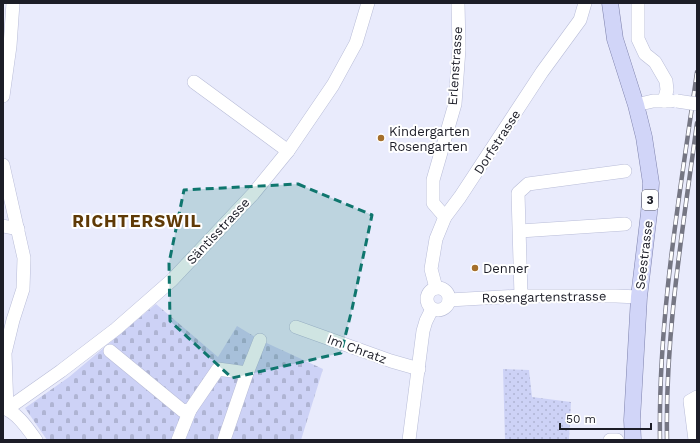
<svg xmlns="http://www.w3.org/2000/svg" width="700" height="443" viewBox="0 0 700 443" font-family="'Work Sans',sans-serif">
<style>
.grass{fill:url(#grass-dots)}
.cemetery{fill:url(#cemetery-stones)}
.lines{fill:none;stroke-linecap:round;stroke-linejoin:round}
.minor-casing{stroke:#b9bdd8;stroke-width:14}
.major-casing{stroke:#7e82ac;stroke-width:17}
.minor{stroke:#fff;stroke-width:13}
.major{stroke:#d1d5f8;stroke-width:16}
.rail-casing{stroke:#757683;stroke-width:4.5}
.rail{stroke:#fff;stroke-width:3;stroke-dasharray:9;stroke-linecap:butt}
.minor-bridge-casing{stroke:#b9bdd8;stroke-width:14;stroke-linecap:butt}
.minor-bridge{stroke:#fff;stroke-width:13}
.marked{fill:#0f766e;fill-opacity:0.2;stroke:#0f766e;stroke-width:3;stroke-dasharray:8 5;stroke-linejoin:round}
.poi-dot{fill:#a56f2a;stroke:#fff;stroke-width:1.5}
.labels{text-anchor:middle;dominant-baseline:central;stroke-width:4;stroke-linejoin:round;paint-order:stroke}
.shield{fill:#fff;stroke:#606168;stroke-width:1}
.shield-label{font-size:12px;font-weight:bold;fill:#1c1d27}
.street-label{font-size:13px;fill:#1c1d27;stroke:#fff}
.poi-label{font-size:13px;fill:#1c1d27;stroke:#fff;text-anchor:start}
.district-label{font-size:17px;font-weight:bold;letter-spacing:1px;fill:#5f3a06;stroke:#fff}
</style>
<defs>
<pattern id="grass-dots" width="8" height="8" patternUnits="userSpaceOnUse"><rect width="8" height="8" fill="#cdd2f6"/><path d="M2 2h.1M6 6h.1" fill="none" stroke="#afb4d3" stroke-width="1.8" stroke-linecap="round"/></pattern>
<pattern id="cemetery-stones" width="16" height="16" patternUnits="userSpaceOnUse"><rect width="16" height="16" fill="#cdd2f6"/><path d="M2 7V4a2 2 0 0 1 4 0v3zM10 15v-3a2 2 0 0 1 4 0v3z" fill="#afb4d3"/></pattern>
</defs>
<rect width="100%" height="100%" fill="#e9ebfc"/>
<polygon class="grass" points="503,369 529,370 532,397 571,402 569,440 505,440"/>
<polygon class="cemetery" points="156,304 218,357 237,326 260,340 323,369 301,440 47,440 25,408 69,377"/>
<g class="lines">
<defs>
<g id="minor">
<polyline points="638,3 638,39 645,54 655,62 666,81 667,90 664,101"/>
<polyline points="194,82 288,151"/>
<polyline points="3,96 10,46 13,3"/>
<polyline points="636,105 653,101 671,101"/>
<polyline points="3,165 24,258 23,289 13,320 5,353 7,409"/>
<polyline points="445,217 433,203 433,180 455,104 459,49 458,3"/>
<polyline points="3,226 18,229"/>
<polyline points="520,231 625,224"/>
<polyline points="436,288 431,269 436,239 445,217 460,197 542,72 580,20 585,3"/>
<circle cx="438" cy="299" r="11"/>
<polyline points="521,296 518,193 528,184 625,171"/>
<polyline points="449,300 521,296 616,296 639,297"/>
<polyline points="296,327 391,361 419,369"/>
<polyline points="110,351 183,411 190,410 218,369 247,373"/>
<path d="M3,408C17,412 28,429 36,440"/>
<polyline points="7,409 61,371 116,329 172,280 253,194 288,151 333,85 356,43 368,3"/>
<polyline points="178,440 190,410"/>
<polyline points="224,440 247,373 260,340"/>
<polyline points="409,440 423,331 426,321 432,309"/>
<polyline points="610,440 617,440"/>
<polyline points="695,440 690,401 697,397"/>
</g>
<polyline id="major" points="610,3 615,39 636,105 644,137 651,183 649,213 639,297 632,420 633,440"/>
</defs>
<use href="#minor" class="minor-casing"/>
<use href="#major" class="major-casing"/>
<use href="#minor" class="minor"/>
<use href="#major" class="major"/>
<defs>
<g id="rail">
<path d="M660,440C658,316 680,194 697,72"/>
<path d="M667,440C665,333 683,228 697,123"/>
</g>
</defs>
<use href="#rail" class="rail-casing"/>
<use href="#rail" class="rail"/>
<defs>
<polyline id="minor-bridge" points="677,101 697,104"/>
</defs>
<use href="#minor-bridge" class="minor-bridge-casing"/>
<use href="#minor-bridge" class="minor-bridge"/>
</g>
<path class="marked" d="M298,184L372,215L352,309L341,353L232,378L170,321L169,263L184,190Z"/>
<g class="poi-dot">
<circle cx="381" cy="138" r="4"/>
<circle cx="475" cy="268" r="4"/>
</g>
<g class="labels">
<rect class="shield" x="642" y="190" width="16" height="20" rx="3"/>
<g class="shield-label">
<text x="650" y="200">3</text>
</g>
<g class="street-label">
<text transform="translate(455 66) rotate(-86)">Erlenstrasse</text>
<text transform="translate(497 142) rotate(-57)">Dorfstrasse</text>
<text transform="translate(218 231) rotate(-47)">Säntisstrasse</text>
<text transform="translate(644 255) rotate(-83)">Seestrasse</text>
<text transform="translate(544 297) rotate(-1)">Rosengartenstrasse</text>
<text transform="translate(357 349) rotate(20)">Im Chratz</text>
</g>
<g class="poi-label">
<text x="389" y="131">Kindergarten<tspan x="389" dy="15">Rosengarten</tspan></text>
<text x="483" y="268">Denner</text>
</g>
<g class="district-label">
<text x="137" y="221">RICHTERSWIL</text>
</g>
</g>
<rect width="700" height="443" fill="none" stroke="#1c1d27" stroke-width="8"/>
<path d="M560 423v6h91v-6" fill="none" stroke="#1c1d27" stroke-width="2"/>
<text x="566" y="423" font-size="12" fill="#1c1d27" stroke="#ffffff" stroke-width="3" paint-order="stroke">50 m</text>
</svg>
